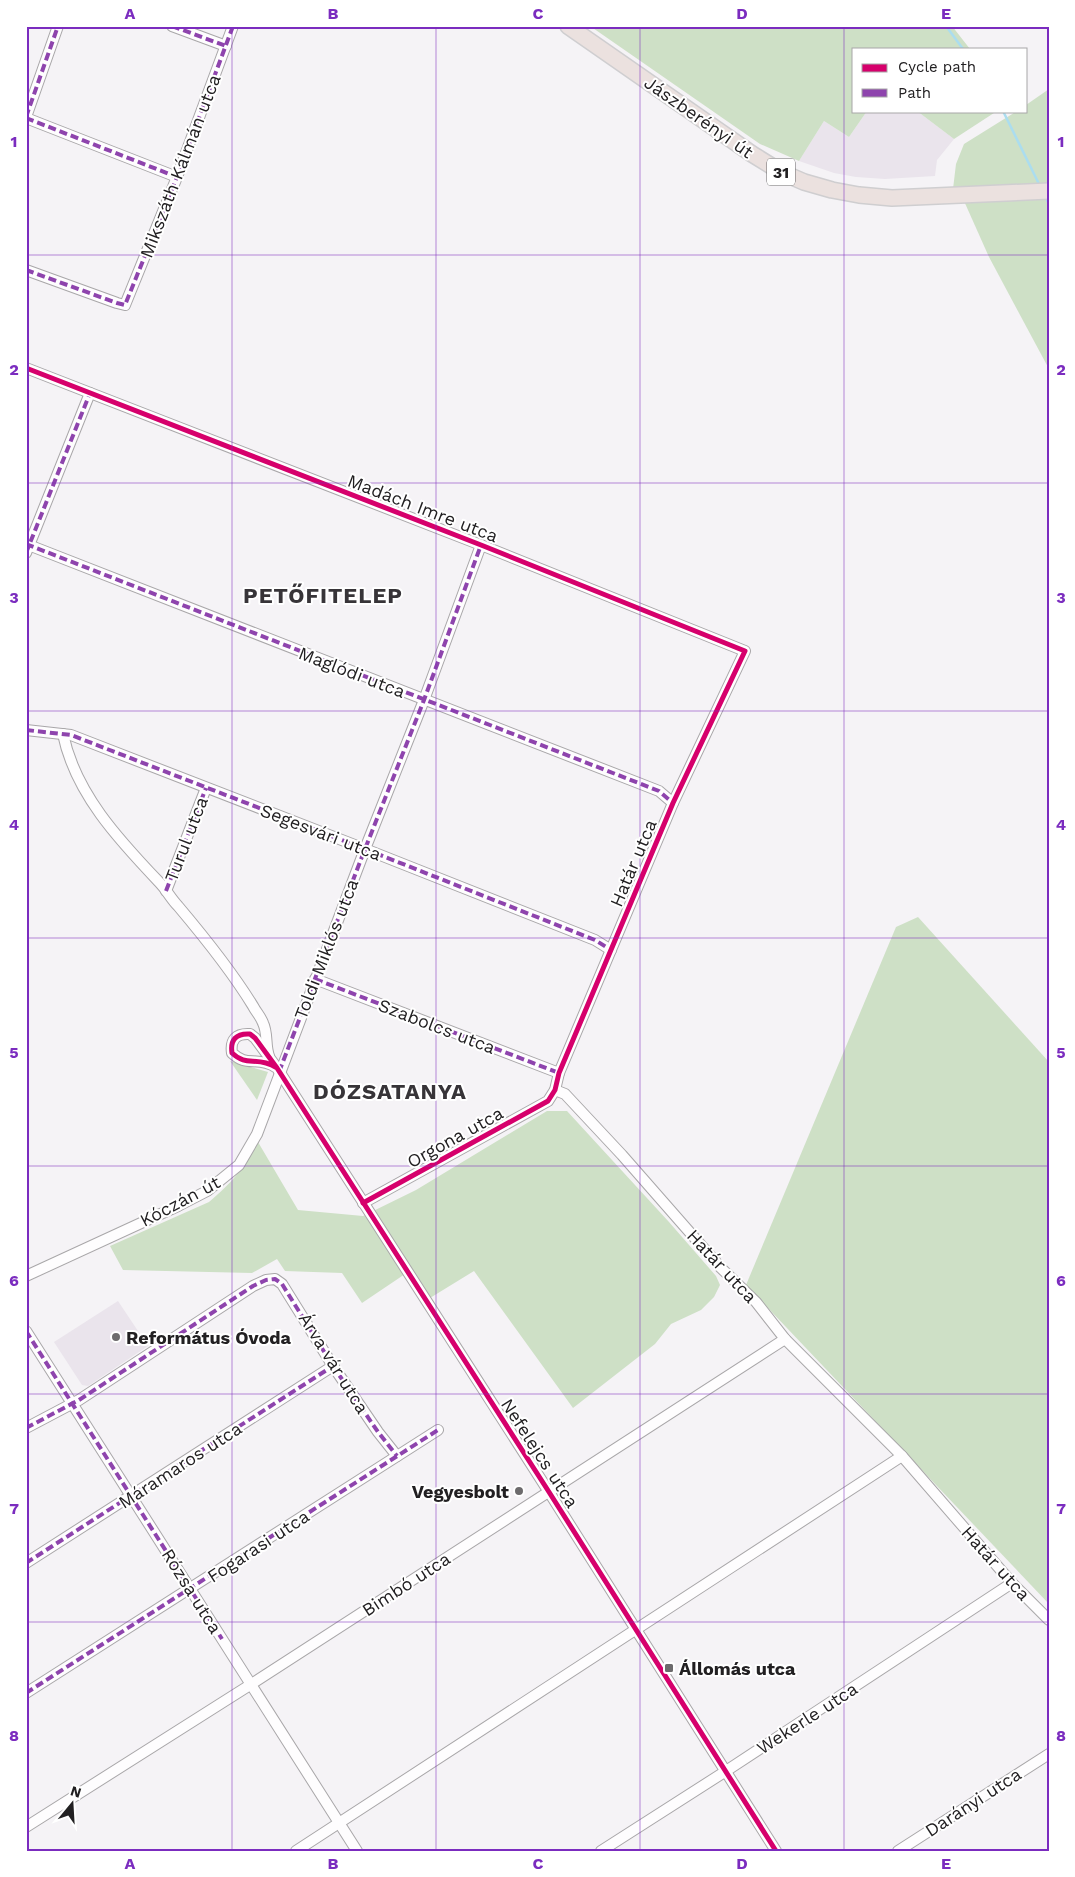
<svg xmlns="http://www.w3.org/2000/svg" width="1075" height="1877" viewBox="0 0 1075 1877" font-family="'Work Sans',sans-serif">
<style>
.built{fill:#eae4ec}
.green{fill:#cee0c6}
.lines{fill:none;stroke-linecap:round;stroke-linejoin:round}
.stream{stroke:#abddef;stroke-width:2.5}
.minor-casing{stroke:#a9a7a9;stroke-width:12}
.primary-casing{stroke:#cfced0;stroke-width:18}
.minor{stroke:#fefdfe;stroke-width:10}
.primary{stroke:#ebe1df;stroke-width:15}
.quiet{stroke:#8e44ad;stroke-width:4;stroke-dasharray:8 4;stroke-linecap:butt}
.cycleway-casing{stroke:#fff;stroke-width:8}
.cycleway{stroke:#d6006c;stroke-width:5}
.grid{fill:none;stroke:#7b2cbf;stroke-width:1;stroke-opacity:0.55}
.poi-dot{fill:#6c6a6c;stroke:#fff;stroke-width:2}
.labels{text-anchor:middle;dominant-baseline:central;stroke-width:4;stroke-linejoin:round;paint-order:stroke}
.shield{fill:#fff;stroke:#646364;stroke-width:1}
.shield-label{font-size:16px;font-weight:bold;fill:#222022}
.street-label{font-size:18px;fill:#222022;stroke:#fff}
.poi-label{font-size:18px;font-weight:bold;fill:#222022;stroke:#fff;text-anchor:start}
.district-label{font-size:22px;font-weight:bold;letter-spacing:1px;fill:#373438;stroke:#fff}
.neatline{fill:none;stroke:#7b2cbf;stroke-width:2}
.grid-label{font-size:16px;text-anchor:middle;font-weight:bold;fill:#7b2cbf}
</style>
<rect width="100%" height="100%" fill="#f5f3f6"/>
<g class="built">
<polygon points="867,111 917,111 954,139 937,160 935,176 885,179 856,177 834,173 799,161 824,121 849,137"/>
<polygon points="118,1301 148,1346 88,1386 82,1385 54,1342"/>
</g>
<g class="green">
<polygon points="590,26 952,26 970,49 854,49 854,111 867,111 849,137 824,121 799,161 760,144"/>
<polygon points="1049,89 1049,185 953,189 956,164 964,144 1017,111 1026,111 1026,105"/>
<polygon points="917,111 997,111 954,139"/>
<polygon points="1049,199 1049,369 989,257 964,201"/>
<polygon points="918,917 1049,1062 1049,1604 746,1285 896,927"/>
<polygon points="230,1061 268,1072 257,1100"/>
<path d="M547,1111H567L669,1222L716,1276L720,1285L714,1297L701,1310L671,1324L655,1344L573,1408L474,1271L430,1298L411,1270L362,1303L342,1273L285,1271L277,1259L252,1273L123,1270L110,1246L209,1202C233,1182 243,1169 258,1142L298,1210L363,1216L416,1190Z"/>
</g>
<g class="lines">
<g class="stream">
<polyline points="946,26 963,49"/>
<polyline points="1003,111 1040,186"/>
<polyline points="1046,198 1049,204"/>
</g>
<defs>
<g id="minor">
<polyline points="172,26 226,46"/>
<polyline points="26,117 58,26"/>
<polyline points="26,118 177,177"/>
<polyline points="26,270 117,303 125,305 177,177 233,26"/>
<polyline points="26,368 481,545 745,651 673,803 559,1073 555,1090 548,1101 363,1203"/>
<polyline points="26,544 659,791 673,803"/>
<polyline points="26,553 90,393"/>
<polyline points="26,730 71,735 365,849 595,940 611,950"/>
<path d="M63,734C75,793 119,840 159,882C166,889 171,899 178,906C205,938 231,970 253,1006C256,1012 261,1017 263,1023C268,1033 265,1045 269,1056"/>
<polyline points="166,891 206,788"/>
<polyline points="315,979 559,1073"/>
<path d="M277,1068C274,1066 270,1064 266,1063C251,1059 245,1065 232,1053C230,1040 236,1033 250,1034L255,1038L277,1068L549,1492L776,1851"/>
<polyline points="555,1090 565,1094 622,1155 721,1268 756,1302 785,1339 902,1456 1012,1583 1049,1620"/>
<polyline points="26,1276 178,1206 207,1191 239,1165 257,1134 365,849 424,700 481,545"/>
<polyline points="26,1331 357,1851"/>
<polyline points="26,1428 79,1400 253,1286 266,1280 275,1279 282,1284 333,1366 378,1432 397,1456"/>
<polyline points="26,1563 333,1366"/>
<polyline points="26,1693 438,1430"/>
<polyline points="26,1827 250,1685 785,1339"/>
<polyline points="296,1851 902,1456"/>
<polyline points="601,1851 726,1771 1012,1583"/>
<polyline points="898,1851 1049,1754"/>
</g>
<polyline id="primary" points="568,26 752,154 781,172 804,182 832,190 859,195 892,198 1049,191"/>
</defs>
<use href="#minor" class="minor-casing"/>
<use href="#primary" class="primary-casing"/>
<use href="#minor" class="minor"/>
<use href="#primary" class="primary"/>
<g class="quiet">
<polyline points="172,26 226,46"/>
<polyline points="26,117 58,26"/>
<polyline points="26,118 177,177"/>
<polyline points="26,270 117,303 125,305 177,177 233,26"/>
<polyline points="26,544 659,791 673,803"/>
<polyline points="26,553 90,393"/>
<polyline points="26,730 71,735 365,849 595,940 611,950"/>
<polyline points="166,891 206,788"/>
<polyline points="315,979 559,1073"/>
<polyline points="279,1072 365,849 424,700 481,545"/>
<polyline points="26,1331 222,1639"/>
<polyline points="26,1428 79,1400 253,1286 266,1280 275,1279 282,1284 333,1366 378,1432 397,1456"/>
<polyline points="26,1563 333,1366"/>
<polyline points="26,1693 438,1430"/>
</g>
<defs>
<g id="cycleway">
<polyline points="26,368 481,545 745,651 673,803 559,1073 555,1090 548,1101 363,1203"/>
<path d="M277,1068C274,1066 270,1064 266,1063C251,1059 245,1065 232,1053C230,1040 236,1033 250,1034L255,1038L277,1068L549,1492L776,1851"/>
</g>
</defs>
<use href="#cycleway" class="cycleway-casing"/>
<use href="#cycleway" class="cycleway"/>
</g>
<path class="grid" d="M232,26V1851M436,26V1851M640,26V1851M844,26V1851M26,255H1049M26,483H1049M26,711H1049M26,938H1049M26,1166H1049M26,1394H1049M26,1622H1049"/>
<g class="poi-dot">
<circle cx="116" cy="1337" r="5"/>
<circle cx="519" cy="1491" r="5"/>
<rect x="664" y="1663" width="10" height="10" rx="2.5"/>
</g>
<g class="labels">
<rect class="shield" x="767" y="158.5" width="28" height="27" rx="4"/>
<g class="shield-label">
<text x="781" y="172">31</text>
</g>
<g class="street-label">
<text transform="translate(699 117) rotate(35)">Jászberényi út</text>
<text transform="translate(180 166) rotate(-69)">Mikszáth Kálmán utca</text>
<text transform="translate(423 508) rotate(21)">Madách Imre utca</text>
<text transform="translate(352 672) rotate(21)">Maglódi utca</text>
<text transform="translate(321 832) rotate(21)">Segesvári utca</text>
<text transform="translate(186 839) rotate(-69)">Turul utca</text>
<text transform="translate(633 863) rotate(-67)">Határ utca</text>
<text transform="translate(326 949) rotate(-69)">Toldi Miklós utca</text>
<text transform="translate(437 1026) rotate(21)">Szabolcs utca</text>
<text transform="translate(455 1137) rotate(-29)">Orgona utca</text>
<text transform="translate(180 1201) rotate(-28)">Kóczán út</text>
<text transform="translate(722 1266) rotate(47)">Határ utca</text>
<text transform="translate(334 1363) rotate(58)">Árva vár utca</text>
<text transform="translate(540 1453) rotate(57)">Nefelejcs utca</text>
<text transform="translate(180 1465) rotate(-33)">Máramaros utca</text>
<text transform="translate(258 1546) rotate(-33)">Fogarasi utca</text>
<text transform="translate(996 1563) rotate(48)">Határ utca</text>
<text transform="translate(406 1584) rotate(-33)">Bimbó utca</text>
<text transform="translate(192 1591) rotate(58)">Rózsa utca</text>
<text transform="translate(807 1718) rotate(-33)">Wekerle utca</text>
<text transform="translate(973 1802) rotate(-33)">Darányi utca</text>
</g>
<g class="poi-label">
<text x="126" y="1337">Református Óvoda</text>
<text x="509" y="1491" text-anchor="end">Vegyesbolt</text>
<text x="679" y="1668">Állomás utca</text>
</g>
<g class="district-label">
<text x="323" y="595">PETŐFITELEP</text>
<text x="390" y="1091">DÓZSATANYA</text>
</g>
</g>
<rect width="1075" height="1877" fill="none" stroke="#ffffff" stroke-width="55"/>
<rect x="852" y="48" width="175" height="65" fill="#ffffff" stroke="#a7a6a7"/>
<rect x="862" y="64" width="25" height="8" fill="#d6006c" stroke="#a7a6a7"/>
<text x="898" y="72" font-size="15" fill="#222022">Cycle path</text>
<rect x="862" y="89" width="25" height="8" fill="#8e44ad" stroke="#a7a6a7"/>
<text x="898" y="98" font-size="15" fill="#222022">Path</text>
<g transform="translate(72 1804) rotate(18)" stroke="#ffffff" stroke-width="4" paint-order="stroke">
<path d="M0-4L9 19L0 12L-9 19Z" fill="#222022"/>
<text y="-8" font-size="14" font-weight="bold" text-anchor="middle" fill="#222022">N</text>
</g>
<rect x="28" y="28" width="1020" height="1822" class="neatline"/>
<g class="grid-label">
<text x="130" y="19">A</text>
<text x="333" y="19">B</text>
<text x="538" y="19">C</text>
<text x="742" y="19">D</text>
<text x="946" y="19">E</text>
<text x="14" y="147">1</text>
<text x="1061" y="147">1</text>
<text x="14" y="375">2</text>
<text x="1061" y="375">2</text>
<text x="14" y="603">3</text>
<text x="1061" y="603">3</text>
<text x="14" y="830">4</text>
<text x="1061" y="830">4</text>
<text x="14" y="1058">5</text>
<text x="1061" y="1058">5</text>
<text x="14" y="1286">6</text>
<text x="1061" y="1286">6</text>
<text x="14" y="1514">7</text>
<text x="1061" y="1514">7</text>
<text x="14" y="1741">8</text>
<text x="1061" y="1741">8</text>
<text x="130" y="1869">A</text>
<text x="333" y="1869">B</text>
<text x="538" y="1869">C</text>
<text x="742" y="1869">D</text>
<text x="946" y="1869">E</text>
</g>
</svg>
